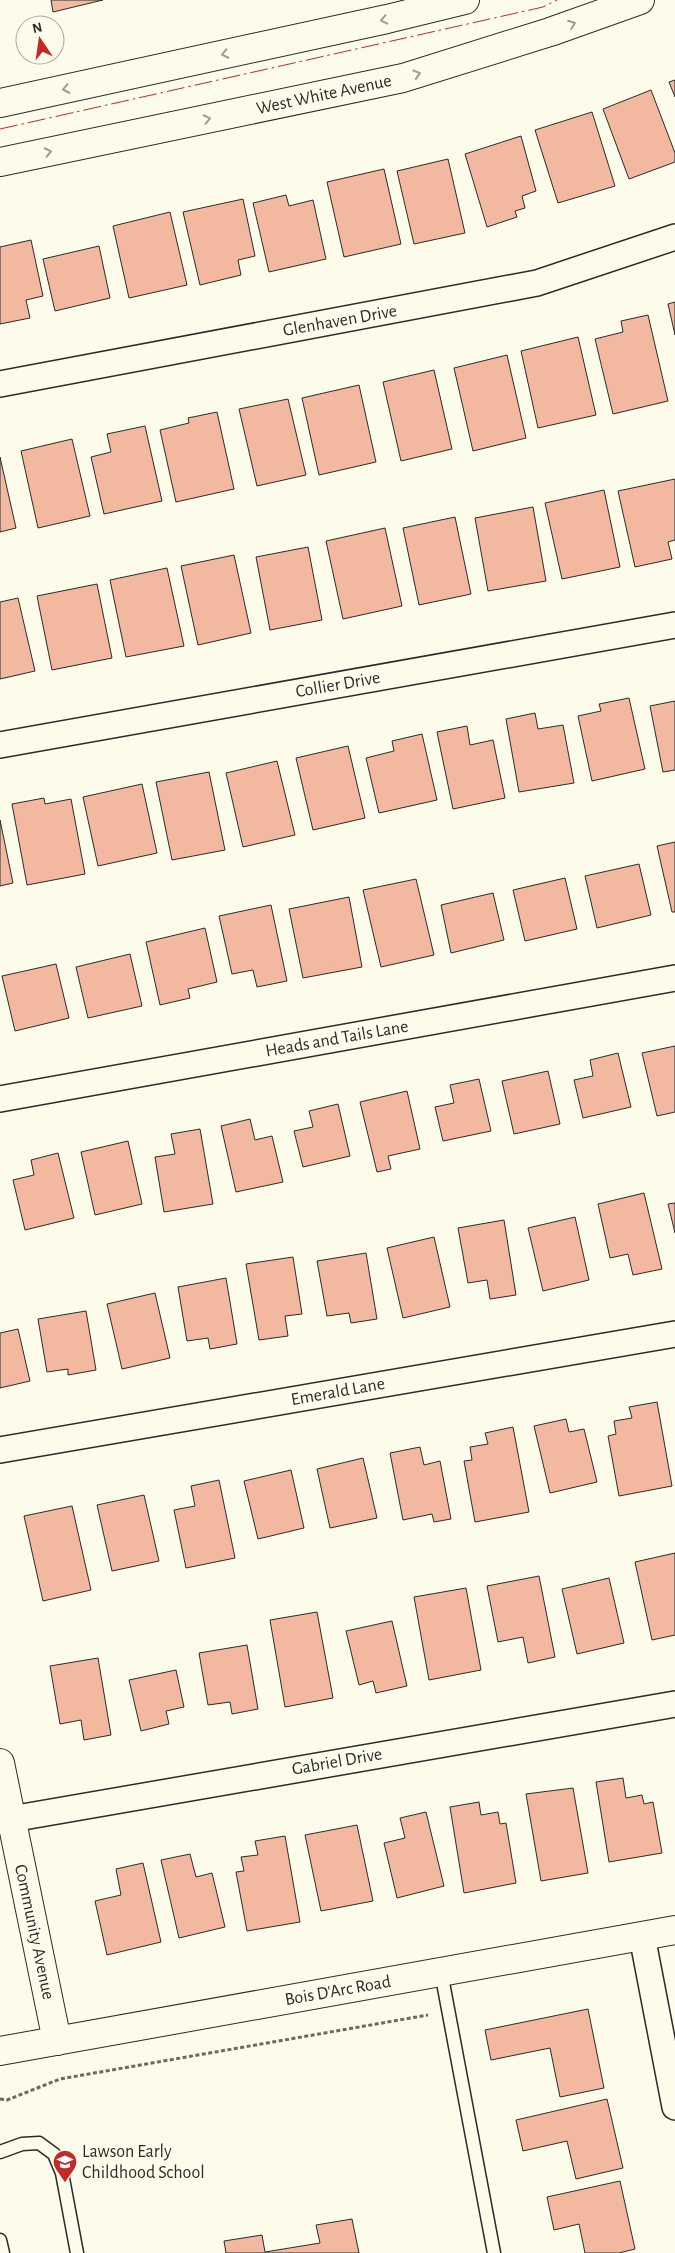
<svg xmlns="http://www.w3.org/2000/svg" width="675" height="2253" viewBox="0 0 675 2253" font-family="'Alegreya Sans',sans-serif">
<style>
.building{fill:#f2b8a0;stroke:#2b2b2b}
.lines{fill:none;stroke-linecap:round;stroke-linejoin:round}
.lane-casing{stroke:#2b2b2b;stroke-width:15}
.street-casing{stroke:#2b2b2b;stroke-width:28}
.secondary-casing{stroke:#2b2b2b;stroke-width:30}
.path{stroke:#6a6964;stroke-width:3;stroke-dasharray:4 2.5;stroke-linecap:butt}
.lane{stroke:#fdfbea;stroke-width:12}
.street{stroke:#fdfbea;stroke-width:25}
.secondary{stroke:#fdfbea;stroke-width:28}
.power{stroke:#c62828;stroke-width:1;stroke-dasharray:18 4 2.5 4;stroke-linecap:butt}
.oneway{stroke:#9e9d94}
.labels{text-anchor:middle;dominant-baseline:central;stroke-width:4;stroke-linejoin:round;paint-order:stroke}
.street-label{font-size:18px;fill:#2b2b2b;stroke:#fdfbea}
.poi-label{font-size:18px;fill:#2b2b2b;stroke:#fdfbea;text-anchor:start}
</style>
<rect width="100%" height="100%" fill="#fdfbea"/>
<g class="building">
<polygon points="51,0 103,0 53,12"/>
<polygon points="675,80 675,97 669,82"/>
<polygon points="651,90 675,153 675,162 629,179 603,109"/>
<polygon points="592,112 615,186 558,203 535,130"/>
<polygon points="521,136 536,191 522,196 525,208 515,211 517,217 487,227 465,154"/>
<polygon points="448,159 465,233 414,244 397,171"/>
<polygon points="384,169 401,244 344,257 327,182"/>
<polygon points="286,195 289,206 313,200 326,259 269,272 253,203"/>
<polygon points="243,199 255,256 238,260 241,275 200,285 183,212"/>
<polygon points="170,212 187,285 129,298 113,226"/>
<polygon points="31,240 43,296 26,300 30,318 0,324 0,247"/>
<polygon points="99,246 110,298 55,311 43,259"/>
<polygon points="675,302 675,335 668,304"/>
<polygon points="648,315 668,401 613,414 595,339 623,332 621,321"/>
<polygon points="578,337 596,415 538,428 521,351"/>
<polygon points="507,355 526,438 473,451 454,368"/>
<polygon points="434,370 452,449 401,461 383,382"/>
<polygon points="359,385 376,462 319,475 302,398"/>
<polygon points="288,399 306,475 257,486 239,409"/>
<polygon points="217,412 234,489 176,502 160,430 189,423 188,418"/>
<polygon points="145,426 162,501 104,514 91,457 111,452 107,434"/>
<polygon points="72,439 90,516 38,528 21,451"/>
<polygon points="0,457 16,528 0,532"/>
<polygon points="675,479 675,540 668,542 672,559 635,567 618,491"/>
<polygon points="604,490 620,567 562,579 545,503"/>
<polygon points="533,507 546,581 488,591 475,518"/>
<polygon points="455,517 471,594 419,605 403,528"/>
<polygon points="385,528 402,606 343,619 326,541"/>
<polygon points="308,547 322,620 270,630 256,557"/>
<polygon points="234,555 251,633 198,645 181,566"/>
<polygon points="167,568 184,646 126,657 110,580"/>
<polygon points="97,584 112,658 52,670 37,596"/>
<polygon points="18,598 35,671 0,679 0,602"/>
<polygon points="629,698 645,769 592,781 578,716 601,711 599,704"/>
<polygon points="675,701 675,770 663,772 650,706"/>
<polygon points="535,713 538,729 563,725 574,783 519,792 506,719"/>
<polygon points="467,726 470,745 493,740 505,798 453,809 437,732"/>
<polygon points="422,734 437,800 379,813 366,758 394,751 392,741"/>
<polygon points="348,746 365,818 313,830 296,758"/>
<polygon points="277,761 295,835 243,847 226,773"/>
<polygon points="209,772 225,850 172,860 156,782"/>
<polygon points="142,784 157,853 98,866 83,797"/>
<polygon points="44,798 45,804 71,799 85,874 27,885 12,804"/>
<polygon points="0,820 13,883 0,886"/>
<polygon points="675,842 675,912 672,912 657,846"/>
<polygon points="639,864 651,915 597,928 585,876"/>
<polygon points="565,878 577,929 525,941 513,890"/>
<polygon points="416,879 434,955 381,967 363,890"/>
<polygon points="493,893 504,940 451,953 441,905"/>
<polygon points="349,897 362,967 303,978 289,909"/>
<polygon points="271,905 287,981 257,987 253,970 232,974 219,916"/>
<polygon points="205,928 217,982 188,989 190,998 160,1005 146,942"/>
<polygon points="130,954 142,1006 88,1018 76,967"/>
<polygon points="56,964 69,1018 15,1031 2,976"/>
<polygon points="675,1046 675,1112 657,1116 642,1053"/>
<polygon points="618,1053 631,1107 583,1118 574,1080 593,1076 590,1060"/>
<polygon points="548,1071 560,1124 514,1134 502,1081"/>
<polygon points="479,1079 491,1131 443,1141 435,1107 454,1103 450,1085"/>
<polygon points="407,1091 420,1149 388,1156 391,1169 377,1172 360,1102"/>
<polygon points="338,1104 350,1156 303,1167 294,1131 313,1127 309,1111"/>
<polygon points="250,1119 255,1140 272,1136 283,1182 236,1192 221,1126"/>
<polygon points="200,1129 213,1204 164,1212 155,1157 175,1154 171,1134"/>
<polygon points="128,1141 142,1204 95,1215 81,1152"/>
<polygon points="58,1153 74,1218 25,1230 13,1180 34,1175 31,1160"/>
<polygon points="644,1193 662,1269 633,1275 628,1254 610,1258 598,1204"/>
<polygon points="675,1203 675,1233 668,1204"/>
<polygon points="575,1217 589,1280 543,1291 528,1228"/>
<polygon points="504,1220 516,1295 490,1299 487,1280 468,1283 458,1228"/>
<polygon points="434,1237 450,1307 403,1318 387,1248"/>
<polygon points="366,1253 377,1319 351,1323 349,1313 327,1316 317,1261"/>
<polygon points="293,1257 302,1314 285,1316 288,1336 259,1340 246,1264"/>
<polygon points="226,1278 237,1344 210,1349 208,1338 187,1341 178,1287"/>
<polygon points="155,1293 170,1358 122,1369 107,1304"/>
<polygon points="86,1311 96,1370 68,1375 68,1369 47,1372 38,1319"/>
<polygon points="18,1329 30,1381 0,1388 0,1333"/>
<polygon points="657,1402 672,1486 619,1496 608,1436 616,1434 614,1421 632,1418 629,1407"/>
<polygon points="566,1419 569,1432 584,1429 597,1482 550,1493 534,1426"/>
<polygon points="513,1427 529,1512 475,1522 464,1461 472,1460 470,1447 488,1444 485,1433"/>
<polygon points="420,1447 424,1465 440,1461 451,1519 434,1522 432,1514 403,1520 390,1453"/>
<polygon points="363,1458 377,1518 330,1528 317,1469"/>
<polygon points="291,1470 304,1528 258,1539 244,1481"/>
<polygon points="219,1480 235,1558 186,1568 174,1510 195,1506 191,1486"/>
<polygon points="144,1495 159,1561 112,1571 97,1505"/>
<polygon points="72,1506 91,1590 43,1601 24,1516"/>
<polygon points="675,1553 675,1635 652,1640 635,1562"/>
<polygon points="539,1576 555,1657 528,1663 523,1637 498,1642 487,1586"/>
<polygon points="609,1578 624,1643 577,1654 562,1589"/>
<polygon points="466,1588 481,1670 429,1680 414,1597"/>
<polygon points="317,1612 333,1698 285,1707 270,1620"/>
<polygon points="392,1621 407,1686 376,1693 373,1681 359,1685 346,1631"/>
<polygon points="247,1645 258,1709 232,1714 230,1702 208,1705 199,1653"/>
<polygon points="98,1658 111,1735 84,1740 81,1720 60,1724 50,1666"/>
<polygon points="176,1670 184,1707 166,1711 169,1724 141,1731 129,1680"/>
<polygon points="623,1778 626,1798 642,1795 644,1804 653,1802 662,1853 609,1862 596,1782"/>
<polygon points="573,1788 588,1873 541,1881 526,1794"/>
<polygon points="479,1802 481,1815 498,1812 500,1824 506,1823 516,1883 464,1893 450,1807"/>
<polygon points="426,1812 444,1886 397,1898 384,1843 405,1838 400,1818"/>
<polygon points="357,1825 373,1901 321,1911 305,1835"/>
<polygon points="285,1836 300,1922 247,1931 236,1872 244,1871 241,1857 258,1855 255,1841"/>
<polygon points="190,1854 196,1877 212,1873 225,1927 179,1938 161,1860"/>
<polygon points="143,1863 161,1942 107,1955 95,1901 121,1895 116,1869"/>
<polygon points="588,2009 604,2088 560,2097 550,2048 491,2060 485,2030"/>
<polygon points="607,2099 623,2168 576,2179 567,2141 523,2151 516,2120"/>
<polygon points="620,2181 635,2249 619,2253 585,2253 579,2224 554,2230 547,2197"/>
<polygon points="352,2219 359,2253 226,2253 224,2241 262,2235 265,2252 320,2243 316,2225"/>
</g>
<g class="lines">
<defs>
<g id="lane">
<polyline points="441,1972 494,2253"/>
<polyline points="0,2152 22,2144 39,2143 54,2154 62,2173 77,2253"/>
<polyline points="0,2240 3,2253"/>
</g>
<g id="street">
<polyline points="0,384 537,283 675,237"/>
<polyline points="0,745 675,625"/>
<polyline points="0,1099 675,978"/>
<polyline points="0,1450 675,1334"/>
<polyline points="0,1821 675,1704"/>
<polyline points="642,1936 675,2107"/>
</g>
<g id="secondary">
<polyline points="0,103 387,19 465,0"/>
<polyline points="0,162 403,78 550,32 640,0"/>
<polyline points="0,1763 57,2041"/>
<polyline points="0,2051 675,1930"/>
</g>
</defs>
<use href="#lane" class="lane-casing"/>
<use href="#street" class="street-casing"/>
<use href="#secondary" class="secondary-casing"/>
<polyline class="path" points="0,2099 7,2100 60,2079 428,2015"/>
<use href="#lane" class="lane"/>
<use href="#street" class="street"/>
<use href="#secondary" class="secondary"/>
<polyline class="power" points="0,129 543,7 557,0"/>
</g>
<defs><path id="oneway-chevron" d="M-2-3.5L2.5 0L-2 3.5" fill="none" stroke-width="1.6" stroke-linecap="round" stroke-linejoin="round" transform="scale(1.25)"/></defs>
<g class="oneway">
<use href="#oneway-chevron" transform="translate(384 20) rotate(167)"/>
<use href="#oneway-chevron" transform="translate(572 24) rotate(-20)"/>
<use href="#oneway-chevron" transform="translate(225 54) rotate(168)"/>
<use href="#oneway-chevron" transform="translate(417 74) rotate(-17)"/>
<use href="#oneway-chevron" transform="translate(66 89) rotate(168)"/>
<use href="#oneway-chevron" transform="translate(207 119) rotate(-12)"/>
<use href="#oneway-chevron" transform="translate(48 152) rotate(-12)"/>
</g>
<defs>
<symbol id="school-pin" viewBox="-11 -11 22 30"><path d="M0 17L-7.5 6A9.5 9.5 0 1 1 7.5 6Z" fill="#c62828" stroke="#fdfbea"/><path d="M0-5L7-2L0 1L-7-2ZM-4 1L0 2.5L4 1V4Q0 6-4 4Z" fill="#fff"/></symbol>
</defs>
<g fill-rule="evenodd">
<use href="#school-pin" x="51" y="2148" width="28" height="38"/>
</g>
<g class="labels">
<g class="street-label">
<text transform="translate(324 95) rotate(-12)">West White Avenue</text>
<text transform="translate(340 321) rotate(-10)">Glenhaven Drive</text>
<text transform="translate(338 685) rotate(-10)">Collier Drive</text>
<text transform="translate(337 1039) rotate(-10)">Heads and Tails Lane</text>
<text transform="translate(338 1392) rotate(-10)">Emerald Lane</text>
<text transform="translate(337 1762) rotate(-10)">Gabriel Drive</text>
<text transform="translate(34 1932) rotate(78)">Community Avenue</text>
<text transform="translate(338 1991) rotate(-10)">Bois D'Arc Road</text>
</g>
<g class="poi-label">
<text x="82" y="2152">Lawson Early<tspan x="82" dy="21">Childhood School</tspan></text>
</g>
</g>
<g transform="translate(40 40) rotate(347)"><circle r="24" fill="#fdfbea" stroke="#a9a89e"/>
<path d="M0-4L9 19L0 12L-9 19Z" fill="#c62828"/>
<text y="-8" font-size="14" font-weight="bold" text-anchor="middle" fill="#2b2b2b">N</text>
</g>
</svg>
